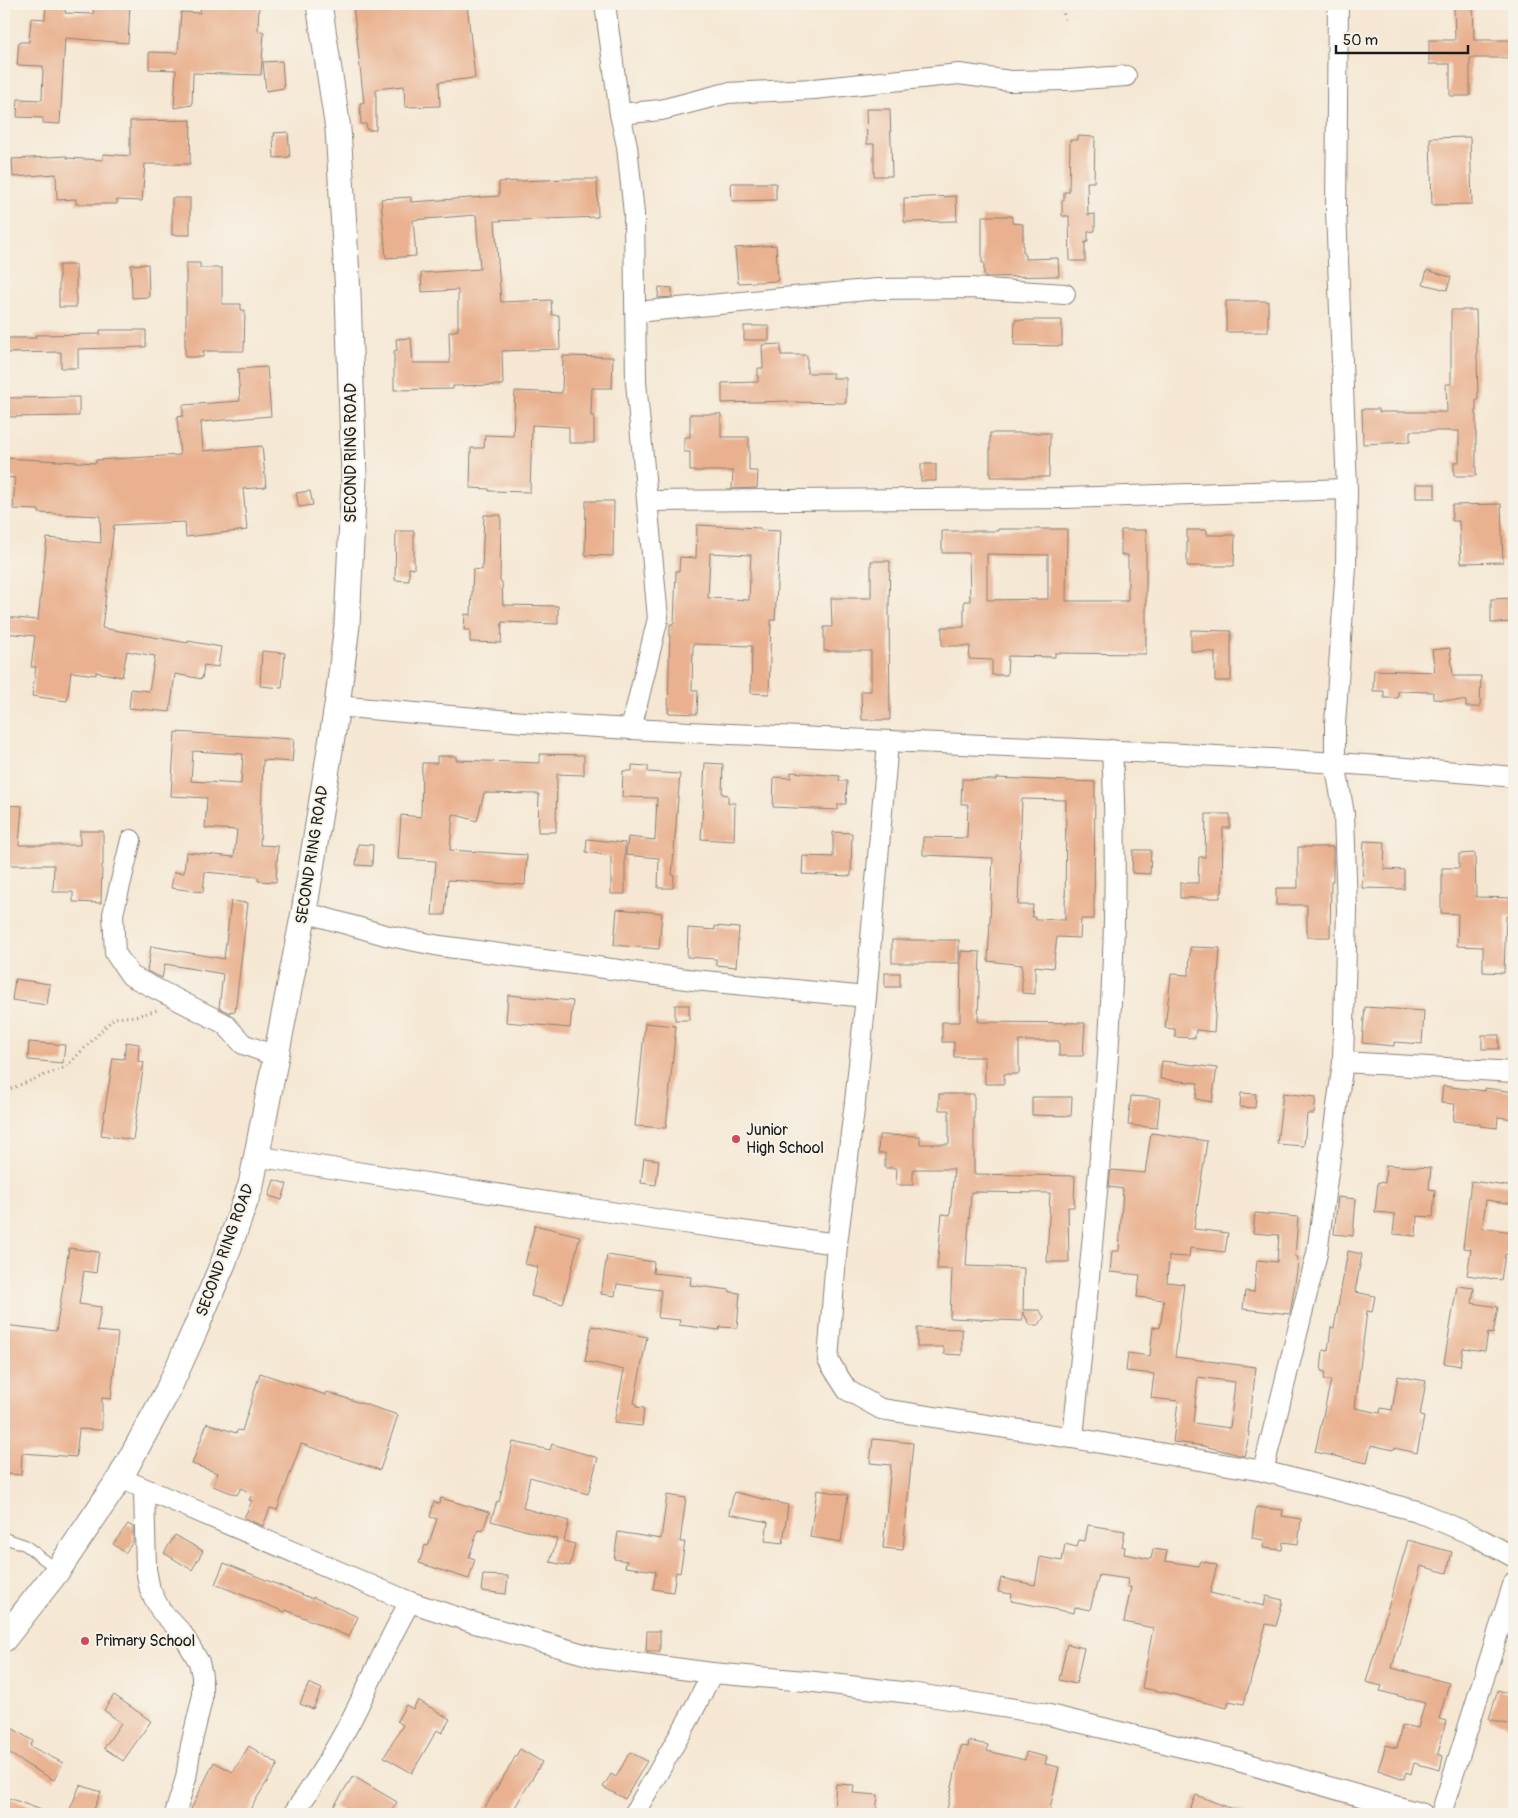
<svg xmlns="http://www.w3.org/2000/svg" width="1518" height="1818" viewBox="0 0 1518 1818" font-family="Pangolin,sans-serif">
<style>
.building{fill:#e9b18f;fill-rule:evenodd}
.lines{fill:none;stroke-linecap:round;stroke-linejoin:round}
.service-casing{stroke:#888278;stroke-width:12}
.minor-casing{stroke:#888278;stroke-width:22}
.tertiary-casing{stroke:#888278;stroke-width:27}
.path{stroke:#888278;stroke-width:3;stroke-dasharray:1 4;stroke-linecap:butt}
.service{stroke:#fff;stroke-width:10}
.minor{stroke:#fff;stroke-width:20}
.tertiary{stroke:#fff;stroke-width:25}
.poi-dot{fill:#d1495b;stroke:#f7f3e8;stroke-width:2}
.labels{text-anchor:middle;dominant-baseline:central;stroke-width:4;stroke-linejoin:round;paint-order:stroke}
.street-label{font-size:16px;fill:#1c1c1c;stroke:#f7f3e8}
.poi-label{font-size:16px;fill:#1c1c1c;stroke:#f7f3e8;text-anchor:start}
</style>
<rect width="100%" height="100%" fill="#f7f3e8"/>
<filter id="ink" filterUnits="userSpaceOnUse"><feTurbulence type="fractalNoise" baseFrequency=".02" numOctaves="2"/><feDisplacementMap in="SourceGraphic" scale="10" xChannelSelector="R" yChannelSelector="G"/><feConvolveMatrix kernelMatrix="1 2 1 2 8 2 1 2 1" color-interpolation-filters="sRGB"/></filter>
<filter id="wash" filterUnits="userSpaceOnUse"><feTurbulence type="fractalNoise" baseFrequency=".0096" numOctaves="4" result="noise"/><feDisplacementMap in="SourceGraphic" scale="20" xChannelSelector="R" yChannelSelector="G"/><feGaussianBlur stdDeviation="1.12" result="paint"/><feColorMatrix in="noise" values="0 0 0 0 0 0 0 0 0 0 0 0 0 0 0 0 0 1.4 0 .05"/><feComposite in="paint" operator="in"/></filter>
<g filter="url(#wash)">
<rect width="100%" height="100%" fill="#f5e7d3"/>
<g id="blocks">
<g class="building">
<polygon points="46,4 66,4 65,13 93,14 94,4 130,4 128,43 65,38 60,124 43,123 43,118 17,117 18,99 42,100 43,66 17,65 19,42 29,42 31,18 45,19"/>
<polygon points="201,4 259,4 258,31 264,32 261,75 193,73 192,105 174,108 176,70 149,69 149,52 178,53 181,12 200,13"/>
<polygon points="353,4 467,4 475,78 439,82 440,106 405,107 404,86 376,89 376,130 367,130 366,124 361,124 360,103 364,103"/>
<polygon points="1454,4 1473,4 1474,40 1514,40 1514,58 1470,58 1470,96 1450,96 1450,64 1429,64 1429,40 1455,40"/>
<polygon points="282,61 284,88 266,91 263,62"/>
<polygon points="866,109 890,109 892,176 874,176 874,144 867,144"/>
<polygon points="191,120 190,164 145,164 142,201 117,200 117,204 76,204 76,199 57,200 56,174 13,177 12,159 67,156 67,158 103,160 103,154 130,156 130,121"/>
<polygon points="288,132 290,157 274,158 273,136 275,136 274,133"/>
<polygon points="1078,136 1095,137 1094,182 1087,182 1088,215 1095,214 1095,231 1088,232 1088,242 1085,242 1085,261 1070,261 1069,216 1062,216 1062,200 1064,200 1064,192 1069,192 1070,140 1078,140"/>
<polygon points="1470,137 1472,204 1432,205 1430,138"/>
<polygon points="566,179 597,179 598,217 495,221 501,302 551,300 552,315 559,315 560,349 502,351 503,385 453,386 453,389 394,390 394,351 397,350 396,339 411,338 413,363 450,363 449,332 458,330 458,290 422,292 421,273 480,269 476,215 413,220 416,256 386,258 381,199 411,197 411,202 499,196 499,182"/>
<polygon points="731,183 776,183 776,200 732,201"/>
<polygon points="956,196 957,221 904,222 904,198"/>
<rect x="172" y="198" width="18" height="37"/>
<polygon points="982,216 1012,216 1012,223 1023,224 1023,252 1025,252 1025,259 1058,258 1059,276 984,277 984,263 982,263"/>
<polygon points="776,245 778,281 738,283 735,248"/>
<polygon points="186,263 200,263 200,268 222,268 222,304 241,304 241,310 245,310 244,351 203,351 203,357 185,357 185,333 186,333"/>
<polygon points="148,264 149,297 132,298 131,265"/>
<rect x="59" y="265" width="17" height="42"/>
<polygon points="1427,270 1451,277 1447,290 1423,284"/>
<polygon points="659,287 672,288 672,297 658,298"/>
<rect x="1226" y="301" width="42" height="31"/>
<polygon points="1451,310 1476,310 1478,400 1476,400 1476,476 1454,476 1454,462 1459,462 1459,431 1410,431 1410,442 1363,444 1362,409 1379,409 1379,412 1447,412 1446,384 1451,384"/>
<polygon points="1015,320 1062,320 1062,346 1014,345"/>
<rect x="744" y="326" width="25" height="14"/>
<polygon points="100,330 146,330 146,347 78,349 78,368 61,368 61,352 4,353 4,338 36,338 35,335 100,334"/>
<polygon points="781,344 781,355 807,355 807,373 833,373 833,378 846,378 846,403 788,402 788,401 722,403 722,383 758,382 758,368 763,368 762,345"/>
<polygon points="563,356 613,357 612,388 592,388 591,416 594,416 594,443 569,443 569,427 532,425 530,492 489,491 489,489 470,488 471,448 484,448 485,435 513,436 515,391 562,393"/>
<polygon points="267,367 271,416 201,422 203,451 262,446 266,487 243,489 247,530 186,537 185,522 114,525 102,628 188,643 188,641 221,647 218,667 204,665 202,679 175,674 170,712 129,708 131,689 149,691 155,656 127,651 122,677 96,672 96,675 71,672 67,701 32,696 36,667 31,667 35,636 4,633 4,617 38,620 47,538 101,543 100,516 39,513 39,510 13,509 15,478 4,477 4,458 96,463 96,460 180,455 177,417 183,416 183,405 240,401 238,369"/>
<polygon points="79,397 79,416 4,417 4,398"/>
<polygon points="690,414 721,414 721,437 749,437 749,471 758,471 757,488 732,489 733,471 690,471 690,452 684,452 684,437 690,437"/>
<polygon points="990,433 1050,433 1049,477 990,477"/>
<rect x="921" y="464" width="15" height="17"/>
<rect x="1416" y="484" width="19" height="14"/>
<polygon points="310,491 313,505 299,507 296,493"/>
<polygon points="586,501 614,501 613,556 585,555"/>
<polygon points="1501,504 1503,562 1461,563 1459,521 1452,521 1452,505"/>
<polygon points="484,515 501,515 500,581 502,582 503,605 558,606 558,624 502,622 501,643 470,642 470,630 464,630 465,614 471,615 473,569 482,570"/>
<path d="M697,525L760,528V530L780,531L775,620H771L769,694L751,693L752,646L693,644L692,690L698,691L697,714L668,713L670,624H674L676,571H679L680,557L696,558ZM710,553L751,555L749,600L708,598Z"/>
<path d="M998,529H1067L1066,601H1128V555H1121V530H1146V654L1055,653V657L1008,656L1007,675H992V660L969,659L970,646H942V627H964V601H970L969,553H942V531H998ZM987,554L1048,555V599L987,600Z"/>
<polygon points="1187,530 1207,530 1207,535 1235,535 1234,566 1187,566"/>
<polygon points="396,531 414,531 414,569 409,568 409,581 395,580"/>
<polygon points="871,561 890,561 889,608 890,720 862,720 861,691 871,691 871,651 824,651 824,627 832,627 831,598 871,598"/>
<polygon points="1514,598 1514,622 1491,623 1491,599"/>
<polygon points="1191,630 1231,631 1231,681 1215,681 1215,652 1191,651"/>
<polygon points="1450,648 1453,676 1481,676 1480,707 1466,707 1466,701 1433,699 1433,692 1398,691 1398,698 1384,698 1384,691 1373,691 1374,670 1435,672 1432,650"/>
<polygon points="262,651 285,653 282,688 260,686"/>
<path d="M175,732L294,739L292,762L263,760L260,845L278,846L276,882L258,881V877L205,872L203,892L171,888L174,872L184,873L186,852L234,857L237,830L205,828L207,798L171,796ZM193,751L243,754L241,784L191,781Z"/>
<polygon points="540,754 584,755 584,775 557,774 556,832 538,832 539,794 484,793 477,821 453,814 450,850 527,855 525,885 448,880 445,915 432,915 436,861 398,859 401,815 421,817 422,763 437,763 437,756 456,756 456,760 540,763"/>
<polygon points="705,763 723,764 722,794 728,795 728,803 735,803 734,841 701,839"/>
<polygon points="632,765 648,766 648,772 680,774 672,875 674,875 673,888 658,888 659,858 626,855 628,837 655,840 657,798 622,797 623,771 632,771"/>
<polygon points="791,772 840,776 839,781 847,781 846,804 838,804 838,810 773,807 774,777 791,778"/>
<path d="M996,778L1095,782L1094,919H1081L1080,938L1057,937L1053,968L1035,966V994L1022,993V965L988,961L993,858L923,855V837L967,838L968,804H961L962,779L996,780ZM1022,799L1066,800L1065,920L1035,919V917H1032L1033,905H1018Z"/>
<polygon points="4,805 22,806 19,845 80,845 80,831 103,831 103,865 102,865 101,903 73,902 73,892 53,892 54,865 4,865 5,840 4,840"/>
<polygon points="1206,814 1230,814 1230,828 1223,828 1222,893 1220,893 1220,898 1180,898 1180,883 1198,883 1199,857 1205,857"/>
<polygon points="833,832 852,833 851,876 802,874 803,856 833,857"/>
<polygon points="587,839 625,843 625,894 611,894 611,856 586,852"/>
<polygon points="1364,841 1385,842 1384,869 1404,870 1404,889 1362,888"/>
<polygon points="358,844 373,845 372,866 356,865"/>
<polygon points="1298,847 1333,847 1333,881 1331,881 1330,937 1307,937 1307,905 1276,905 1276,888 1298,888"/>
<polygon points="1133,850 1151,850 1150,874 1132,873"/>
<polygon points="1475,853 1476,897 1514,898 1514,916 1506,916 1504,973 1483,972 1483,947 1457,946 1458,914 1441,913 1441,895 1442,895 1442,868 1459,868 1459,854"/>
<polygon points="231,901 248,903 235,1012 230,1011 230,1013 219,1008 223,974 165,964 162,978 147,971 151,946 224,959"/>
<polygon points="617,909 662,913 659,949 614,945"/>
<polygon points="715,926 739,928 736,967 716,965 716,959 687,957 688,928 715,930"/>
<rect x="892" y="940" width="67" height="23"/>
<polygon points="1190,947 1220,948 1214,1032 1196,1030 1195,1038 1175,1037 1175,1029 1165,1028 1171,974 1189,975"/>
<polygon points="961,951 980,952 978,1022 1085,1023 1083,1056 1059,1056 1059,1041 1019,1041 1019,1074 1004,1074 1004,1084 985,1084 985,1057 954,1057 954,1042 942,1042 942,1022 960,1022"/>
<rect x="885" y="973" width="15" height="14"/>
<polygon points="15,979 50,984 47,1005 12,1000"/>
<polygon points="508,995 573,1001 570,1028 506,1022"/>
<rect x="675" y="1005" width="14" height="15"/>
<polygon points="1365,1007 1424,1011 1422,1044 1394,1042 1394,1046 1362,1043"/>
<polygon points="645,1023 676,1026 666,1128 635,1126"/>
<rect x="1482" y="1035" width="17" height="14"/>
<polygon points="29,1042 65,1045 63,1063 28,1060"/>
<polygon points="126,1042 139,1044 138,1061 144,1062 133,1140 101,1135 113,1058 124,1059"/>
<polygon points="1162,1061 1217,1068 1212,1102 1196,1099 1198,1083 1160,1079"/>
<polygon points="1443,1086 1485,1091 1485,1088 1514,1092 1514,1119 1498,1117 1497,1128 1480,1126 1480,1124 1453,1121 1455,1104 1441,1103"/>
<polygon points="1241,1093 1256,1094 1255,1108 1240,1107"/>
<polygon points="1283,1093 1316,1097 1314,1114 1307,1114 1304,1146 1277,1144"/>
<polygon points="939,1094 974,1094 974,1174 1075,1176 1074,1207 1068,1207 1069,1262 1047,1262 1050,1193 971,1192 966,1266 1024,1268 1023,1310 1039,1310 1044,1317 1039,1325 1030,1325 1023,1312 1022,1321 950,1318 952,1269 937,1269 942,1214 950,1215 954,1169 913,1169 913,1185 896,1185 897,1168 885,1168 885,1153 878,1153 879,1135 920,1136 920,1144 949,1144 949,1110 939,1110"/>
<polygon points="1131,1096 1160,1098 1157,1128 1128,1125"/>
<polygon points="1032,1097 1072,1097 1071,1116 1032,1115"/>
<path d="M1151,1133L1207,1141L1194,1229L1228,1233L1225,1252L1190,1248L1189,1257L1169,1256L1167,1282L1184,1284L1175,1357L1256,1367L1248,1433H1250L1244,1456L1204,1446L1173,1442L1178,1401L1151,1398L1154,1374L1126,1371L1128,1353L1150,1356L1153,1327L1160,1328L1164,1300L1137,1297L1140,1275L1110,1272L1112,1251H1119L1123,1189L1109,1187L1111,1170L1145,1173ZM1198,1377L1235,1382L1230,1428L1193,1423Z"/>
<polygon points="644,1158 659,1160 656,1185 641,1183"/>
<polygon points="1386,1165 1431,1168 1429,1189 1435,1190 1433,1217 1417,1216 1416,1236 1393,1234 1395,1214 1375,1212 1378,1182 1385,1183"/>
<polygon points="274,1180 287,1184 282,1200 269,1196"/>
<polygon points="1471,1181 1514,1187 1514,1204 1486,1200 1482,1228 1514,1232 1514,1255 1505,1254 1501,1280 1467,1275 1471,1249 1463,1248"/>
<polygon points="1338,1197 1356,1199 1353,1236 1334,1234"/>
<polygon points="1255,1213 1298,1217 1295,1257 1298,1257 1297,1271 1290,1314 1243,1309 1245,1291 1254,1292 1257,1260 1277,1262 1279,1235 1253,1233"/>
<polygon points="535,1225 580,1236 563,1304 531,1296 538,1267 525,1264"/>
<polygon points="69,1248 99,1252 96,1273 84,1271 79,1304 101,1307 97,1331 118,1333 111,1399 102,1398 102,1430 79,1429 76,1457 22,1453 21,1475 4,1474 4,1325 56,1331"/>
<polygon points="1348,1251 1362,1254 1355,1292 1375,1296 1372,1312 1367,1311 1355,1408 1380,1413 1381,1408 1392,1410 1398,1376 1426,1381 1420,1416 1424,1417 1417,1453 1394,1448 1393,1450 1371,1445 1367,1463 1315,1452 1331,1380 1324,1380 1325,1372 1321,1371 1323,1350 1328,1351 1331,1327 1334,1328"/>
<polygon points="607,1255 654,1262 653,1273 691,1277 690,1285 730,1290 730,1292 740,1293 737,1328 720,1327 719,1330 679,1325 680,1320 658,1318 661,1290 617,1284 615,1296 601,1294"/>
<polygon points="1457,1286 1474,1288 1472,1303 1498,1307 1493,1334 1488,1333 1485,1351 1463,1348 1460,1366 1444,1363"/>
<polygon points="592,1326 647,1337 634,1403 636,1404 636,1407 644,1408 642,1426 614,1423 624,1370 585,1361"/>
<polygon points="917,1328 962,1329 962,1355 944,1354 944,1347 917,1347"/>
<polygon points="260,1373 326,1395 327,1392 398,1415 380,1470 301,1444 277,1510 270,1508 263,1526 244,1518 252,1501 249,1500 252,1494 241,1488 237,1495 213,1486 218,1473 192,1464 207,1423 236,1433 238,1430 242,1431"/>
<polygon points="873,1439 913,1443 903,1550 883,1548 891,1465 870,1463"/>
<polygon points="513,1442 550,1450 552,1444 598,1458 588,1494 530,1477 523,1508 569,1521 564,1541 575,1544 570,1566 550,1562 557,1539 491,1521 497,1501 499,1502"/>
<polygon points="817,1490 848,1495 841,1542 810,1537"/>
<polygon points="734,1492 788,1505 783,1543 765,1541 768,1522 729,1514"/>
<polygon points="667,1495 686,1498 680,1542 685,1542 680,1573 676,1572 673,1592 653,1589 656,1571 625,1567 627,1561 614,1559 618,1532 661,1539"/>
<polygon points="441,1498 489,1512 483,1531 478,1530 469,1557 475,1559 469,1579 419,1563 425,1545 428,1546 437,1519 430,1517 434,1502 439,1504"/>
<polygon points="1256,1507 1283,1510 1282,1516 1301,1519 1298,1544 1283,1542 1282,1550 1263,1548 1264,1540 1252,1538"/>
<polygon points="128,1524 133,1527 133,1542 125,1553 113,1544"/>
<polygon points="1088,1525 1125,1531 1122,1546 1125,1547 1124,1554 1151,1559 1153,1549 1167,1551 1165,1561 1199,1566 1200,1561 1217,1565 1210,1593 1264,1606 1266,1596 1283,1600 1276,1626 1266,1624 1244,1704 1229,1701 1227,1708 1164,1692 1142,1688 1153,1628 1124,1622 1131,1587 1127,1587 1128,1579 1099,1575 1090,1610 1075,1607 1074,1613 1011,1601 1012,1594 998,1592 1001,1578 1035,1585 1040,1557 1062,1561 1065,1544 1077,1547 1079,1540 1085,1541"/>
<polygon points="175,1535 203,1551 192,1570 164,1553"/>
<polygon points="1408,1540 1452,1552 1447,1573 1421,1566 1392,1668 1449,1683 1439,1719 1446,1721 1438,1754 1443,1756 1440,1770 1414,1763 1411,1774 1406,1772 1404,1779 1378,1770 1386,1745 1397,1748 1402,1725 1418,1728 1425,1703 1380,1691 1382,1686 1366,1682"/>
<polygon points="224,1563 313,1599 313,1597 358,1617 349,1637 286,1610 285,1612 215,1584"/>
<polygon points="483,1575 508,1576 506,1594 481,1591"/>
<polygon points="647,1631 660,1631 660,1651 646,1651"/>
<polygon points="1067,1644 1084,1648 1076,1684 1059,1680"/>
<polygon points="309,1683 322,1689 313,1709 300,1704"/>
<polygon points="1498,1690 1514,1695 1514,1715 1511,1725 1489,1719"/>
<polygon points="114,1695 151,1721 123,1761 104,1748 121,1723 104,1710"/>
<polygon points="418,1700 450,1719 442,1733 437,1730 412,1773 384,1757 403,1725 397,1721 406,1705 413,1709"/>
<polygon points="4,1723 33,1741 30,1746 63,1763 54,1780 29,1766 4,1750"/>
<polygon points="969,1741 988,1745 987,1751 1025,1760 1026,1752 1047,1757 1045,1764 1059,1767 1049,1814 946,1814 961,1746 968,1747"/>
<polygon points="249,1746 278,1764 247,1814 199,1814 191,1809 214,1762 233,1772"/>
<polygon points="520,1749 542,1762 511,1814 481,1814"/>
<polygon points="630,1752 647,1761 625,1799 603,1787 611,1774 616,1777"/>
<polygon points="353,1776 397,1802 390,1814 347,1814 334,1806"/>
<polygon points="836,1784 854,1785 853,1793 878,1795 876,1813 834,1810"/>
<polygon points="80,1785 101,1792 92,1814 68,1814"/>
<polygon points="1196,1795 1243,1813 1243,1814 1188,1814"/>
<polygon points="4,1796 49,1813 49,1814 4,1814"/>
</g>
</g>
</g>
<g filter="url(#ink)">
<use href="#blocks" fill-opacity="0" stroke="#888278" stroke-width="1"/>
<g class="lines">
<defs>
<polyline id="service" points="4,1538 25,1545 58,1570"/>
<g id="minor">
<polyline points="605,4 620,114 627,146 634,214 636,382 658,618 631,729"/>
<polyline points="620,114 661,110 727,93 814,89 959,74 1010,81 1068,80 1126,76"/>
<polyline points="636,312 877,289 970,288 1065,294"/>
<polyline points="648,501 1065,498 1347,489"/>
<path d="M337,706C435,715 534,724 632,729C926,745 1221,750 1514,777"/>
<polyline points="888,742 866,997 855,1102 837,1244 828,1360 847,1390 881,1409 1073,1438 1263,1471 1417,1511 1475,1536 1514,1557"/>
<polyline points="131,840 113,914 115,953 131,976 225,1024 243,1044 275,1056"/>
<polyline points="304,912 385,935 440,946 694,980 866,997"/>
<polyline points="1343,1062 1514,1072"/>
<polyline points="255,1156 655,1219 837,1244"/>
<path d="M1073,1438C1095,1210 1124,980 1112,750"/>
<polyline points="1263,1471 1317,1253 1343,1062 1347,910 1344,814 1335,762 1335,724 1346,567 1347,489 1336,210 1338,4"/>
<polyline points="120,1478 410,1602 478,1624 598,1658 712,1673 806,1681 910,1693 1041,1713 1231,1759 1423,1814"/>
<polyline points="144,1489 146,1569 150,1590 161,1611 182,1633 199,1662 202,1676 202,1699 191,1745 186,1778 175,1814"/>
<path d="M293,1814C314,1785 333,1754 350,1722C371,1682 387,1641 410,1602"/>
<polyline points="634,1814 690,1717 712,1673"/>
<polyline points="1441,1814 1514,1582"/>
</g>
<polyline id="tertiary" points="4,1639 58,1570 120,1478 167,1392 195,1330 224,1261 251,1185 304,912 337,706 347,625 354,477 348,293 338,129 319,4"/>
</defs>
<use href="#service" class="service-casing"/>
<use href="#minor" class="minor-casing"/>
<use href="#tertiary" class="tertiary-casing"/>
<g class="path">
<polyline points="1061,4 1065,19"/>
<polyline points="4,1095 7,1090 66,1067 114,1018 137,1016 157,1010"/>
</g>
<use href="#service" class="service"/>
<use href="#minor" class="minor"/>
<use href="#tertiary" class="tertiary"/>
</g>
</g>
<g class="poi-dot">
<circle cx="736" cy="1139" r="5"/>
<circle cx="85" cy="1641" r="5"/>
</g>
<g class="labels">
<g class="street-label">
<text transform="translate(351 453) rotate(-90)">SECOND RING ROAD</text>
<text transform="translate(312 855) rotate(-81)">SECOND RING ROAD</text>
<text transform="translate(225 1250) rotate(-70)">SECOND RING ROAD</text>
</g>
<g class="poi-label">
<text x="746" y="1130">Junior<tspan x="746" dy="18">High School</tspan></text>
<text x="95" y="1641">Primary School</text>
</g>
</g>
<rect width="1518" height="1818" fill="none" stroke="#f7f3e8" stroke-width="20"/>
<path d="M1336 45v8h132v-8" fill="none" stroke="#1c1c1c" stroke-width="2.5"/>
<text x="1343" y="45" font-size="15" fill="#1c1c1c" stroke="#f7f3e8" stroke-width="4" paint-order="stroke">50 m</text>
</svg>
